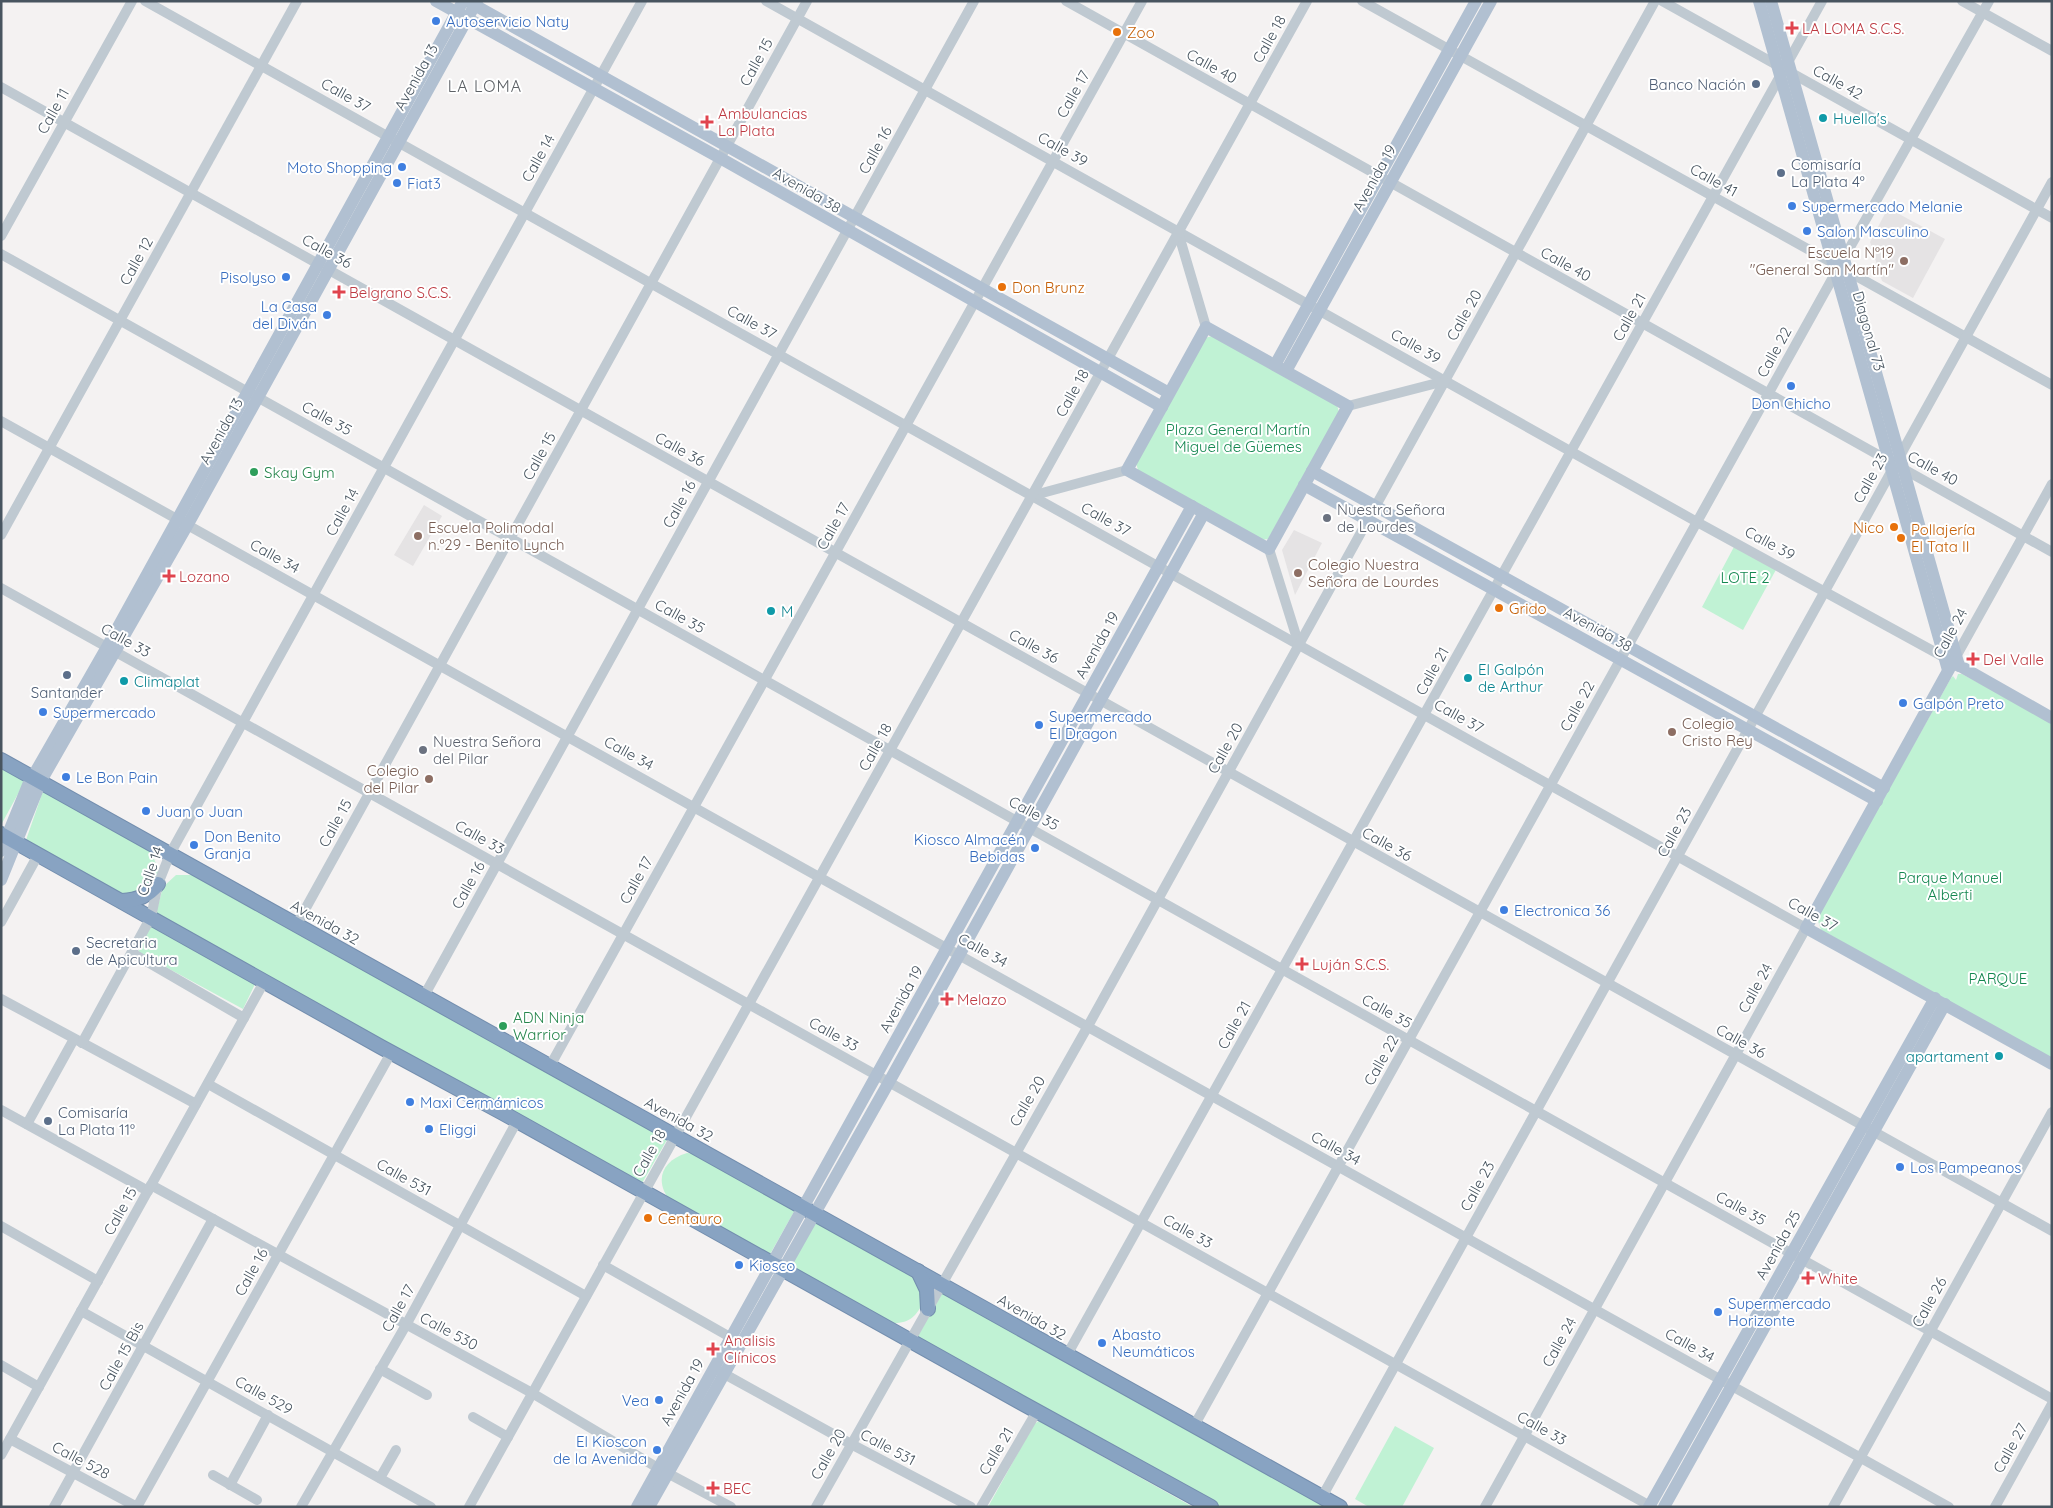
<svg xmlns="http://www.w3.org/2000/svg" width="2053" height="1508" viewBox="0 0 2053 1508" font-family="Quicksand,sans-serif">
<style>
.education{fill:#e5e3e4}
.green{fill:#c0f2d4}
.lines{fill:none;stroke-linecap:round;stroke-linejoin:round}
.highway-casing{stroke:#738eae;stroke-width:16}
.minor{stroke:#bfc9d1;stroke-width:10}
.major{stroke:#b1c0d1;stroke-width:12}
.highway{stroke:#88a3c2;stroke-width:14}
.shop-dot{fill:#3f7fe0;stroke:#fff;stroke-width:2}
.health-dot{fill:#e0444e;stroke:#fff;stroke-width:2}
.food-dot{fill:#e8710a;stroke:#fff;stroke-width:2}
.service-dot{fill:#5c6f8a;stroke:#fff;stroke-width:2}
.culture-dot{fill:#0f9aa8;stroke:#fff;stroke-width:2}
.education-dot{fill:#8d6e63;stroke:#fff;stroke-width:2}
.leisure-dot{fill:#2e9e5b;stroke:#fff;stroke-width:2}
.worship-dot{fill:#6b7280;stroke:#fff;stroke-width:2}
.labels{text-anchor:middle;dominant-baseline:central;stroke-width:4;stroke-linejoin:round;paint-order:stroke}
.shop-label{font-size:15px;fill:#366cbe;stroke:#fff;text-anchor:start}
.health-label{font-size:15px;fill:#be3a42;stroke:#fff;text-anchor:start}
.food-label{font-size:15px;fill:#c56008;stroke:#fff;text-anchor:start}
.street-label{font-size:15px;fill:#485560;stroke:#fff}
.service-label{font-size:15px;fill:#4e5e75;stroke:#fff;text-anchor:start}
.culture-label{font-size:15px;fill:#0d838f;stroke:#fff;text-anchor:start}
.education-label{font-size:15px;fill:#785e54;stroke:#fff;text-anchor:start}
.park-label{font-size:15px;fill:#148750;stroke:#fff}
.leisure-label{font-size:15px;fill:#27864d;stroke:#fff;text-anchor:start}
.worship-label{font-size:15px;fill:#5b616d;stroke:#fff;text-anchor:start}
.neighbourhood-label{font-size:16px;letter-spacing:1px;fill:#5e6267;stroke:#fff}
</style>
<rect width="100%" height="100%" fill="#f4f2f2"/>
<g class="education">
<polygon points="1888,208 1945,239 1913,298 1882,281 1870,242"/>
<polygon points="424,505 442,516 413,566 394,555"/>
<polygon points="1294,530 1322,543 1295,595 1282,550"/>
</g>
<g class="green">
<polygon points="1212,336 1337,405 1339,412 1268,539 1261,540 1138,470 1136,463 1205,338"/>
<polygon points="1736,543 1778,566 1743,630 1702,607"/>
<polygon points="1958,674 1962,674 2052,722 2052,1059 1821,930 1818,921 1818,916 1951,678 1953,676 1956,680"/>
<polygon points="1,768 25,781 1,825"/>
<polygon points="43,791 150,849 159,871 152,889 125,897 25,843"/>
<polygon points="176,875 193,875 668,1138 641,1185 155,917 163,887"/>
<polygon points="151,925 256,982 243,1009 138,952"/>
<path d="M687,1153L696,1154L795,1210L769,1256L672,1203C654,1183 660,1161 687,1153Z"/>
<path d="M814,1220L916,1277L924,1302C913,1320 910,1322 889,1324L788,1267Z"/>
<polygon points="943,1292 1329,1507 1217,1507 916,1339"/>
<polygon points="1039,1421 1193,1507 988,1507 1034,1424"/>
<polygon points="1395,1426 1434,1448 1402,1507 1369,1507 1355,1499"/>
</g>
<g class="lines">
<defs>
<g id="highway">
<polyline points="1,760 1340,1507"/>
<polyline points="1,834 381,1047 503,1113 1020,1402 1211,1507"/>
<path d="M122,901C138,900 148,896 158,884"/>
<polyline points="918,1271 927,1290 928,1309"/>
</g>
</defs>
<use href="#highway" class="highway-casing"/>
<g class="minor">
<polyline points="145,1 1806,928 1485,1507"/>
<polyline points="766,1 1697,522 1953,662 2052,484"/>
<polyline points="1066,1 2052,552"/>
<polyline points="1362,1 2052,385"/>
<polyline points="1662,1 2052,218"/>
<polyline points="1962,1 2052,51"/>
<polyline points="1,87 2052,1231"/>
<polyline points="1178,232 1206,327"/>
<polyline points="1,236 132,1"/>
<polyline points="1,254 2052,1399"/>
<polyline points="1348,406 1445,381"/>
<polyline points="1,421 1949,1507"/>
<polyline points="1031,496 1127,470"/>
<polyline points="1,535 297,1"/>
<polyline points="1269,549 1299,645"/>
<polyline points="1,588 1652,1507"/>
<polyline points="1,922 38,855"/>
<polyline points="297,924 807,1"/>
<polyline points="132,953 244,1018"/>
<polyline points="424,996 974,1"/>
<polyline points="1,999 196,1104"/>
<polyline points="82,1043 151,917 158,884 170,854 642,1"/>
<polyline points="550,1066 1142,1"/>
<polyline points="208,1084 586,1296"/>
<polyline points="1,1110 148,1191"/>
<polyline points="27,1124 74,1039"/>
<polyline points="151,1185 532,1393 658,1468 731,1507"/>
<polyline points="1,1226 98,1281"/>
<polyline points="603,1265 730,1337"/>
<polyline points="81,1311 431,1507"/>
<polyline points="1067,1355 1822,1"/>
<polyline points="1,1365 39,1387"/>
<polyline points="380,1369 427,1395"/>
<polyline points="719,1371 851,1444 971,1507"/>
<polyline points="473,1417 508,1437"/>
<polyline points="1194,1426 1836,272 1989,1"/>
<polyline points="10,1439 137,1507"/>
<polyline points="1,1455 264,982"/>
<polyline points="213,1475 257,1500"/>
<polyline points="380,1478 396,1450"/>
<polyline points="230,1485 268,1415"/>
<polyline points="1322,1497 2052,182"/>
<polyline points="54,1507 213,1219"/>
<polyline points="137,1507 391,1053"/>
<polyline points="301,1507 406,1325 517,1121"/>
<polyline points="469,1507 1307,1"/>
<polyline points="816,1507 1088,1026 1655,1"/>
<polyline points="981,1507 1037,1411"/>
<polyline points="1833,1507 2052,1112"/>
<polyline points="1995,1507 2052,1404"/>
</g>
<g class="major">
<polyline points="436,1 720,158 1162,407"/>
<polyline points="1759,1 1948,670"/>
<polyline points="1771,1 1959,666"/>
<polyline points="469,2 1169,393"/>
<polygon points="1206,327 1348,406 1269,549 1127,470"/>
<polyline points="1275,365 1476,1"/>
<polyline points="1286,371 1491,1"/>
<polyline points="1312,471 1884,788"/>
<polyline points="1304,485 1877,801"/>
<polyline points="2052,718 1953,662 1806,928 2052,1064"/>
<polyline points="1,851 28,785 107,647 463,1"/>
<polyline points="1,880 41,781 188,524 477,1"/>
<polyline points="637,1507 1192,506"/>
<polyline points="649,1507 889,1082 1204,513"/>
<polyline points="1649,1507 1935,998"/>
<polyline points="1664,1507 1945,1004"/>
</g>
<use href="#highway" class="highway"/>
</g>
<g class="shop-dot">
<circle cx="436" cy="21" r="5"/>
<circle cx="402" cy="167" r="5"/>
<circle cx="397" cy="183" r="5"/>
<circle cx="1792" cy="206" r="5"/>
<circle cx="1807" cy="231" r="5"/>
<circle cx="286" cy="277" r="5"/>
<circle cx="327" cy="315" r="5"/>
<circle cx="1791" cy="386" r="5"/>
<circle cx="1903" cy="703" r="5"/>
<circle cx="43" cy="712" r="5"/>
<circle cx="1039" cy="725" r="5"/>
<circle cx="66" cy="777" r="5"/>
<circle cx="146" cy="811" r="5"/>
<circle cx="194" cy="845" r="5"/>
<circle cx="1035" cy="848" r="5"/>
<circle cx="1504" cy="910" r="5"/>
<circle cx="410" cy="1102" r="5"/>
<circle cx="429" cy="1129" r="5"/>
<circle cx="1900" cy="1167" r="5"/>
<circle cx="739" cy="1265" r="5"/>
<circle cx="1718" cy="1312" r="5"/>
<circle cx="1102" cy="1343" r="5"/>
<circle cx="659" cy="1400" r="5"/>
<circle cx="657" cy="1450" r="5"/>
</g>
<g class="health-dot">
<path d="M1789.5 20.5h5v5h5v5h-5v5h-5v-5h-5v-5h5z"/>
<path d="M704.5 114.5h5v5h5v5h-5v5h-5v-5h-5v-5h5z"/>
<path d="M336.5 284.5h5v5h5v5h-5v5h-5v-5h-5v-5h5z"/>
<path d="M166.5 568.5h5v5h5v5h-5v5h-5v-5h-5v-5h5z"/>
<path d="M1970.5 651.5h5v5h5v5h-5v5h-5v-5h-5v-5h5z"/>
<path d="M1299.5 956.5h5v5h5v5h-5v5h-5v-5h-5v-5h5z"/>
<path d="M944.5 991.5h5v5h5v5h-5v5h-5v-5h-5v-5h5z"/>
<path d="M1805.5 1270.5h5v5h5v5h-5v5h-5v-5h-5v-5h5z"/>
<path d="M710.5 1341.5h5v5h5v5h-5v5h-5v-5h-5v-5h5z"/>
<path d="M710.5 1480.5h5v5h5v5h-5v5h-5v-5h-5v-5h5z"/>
</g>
<g class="food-dot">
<circle cx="1117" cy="32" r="5"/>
<circle cx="1002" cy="287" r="5"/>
<circle cx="1894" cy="527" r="5"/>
<circle cx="1901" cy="538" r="5"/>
<circle cx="1499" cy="608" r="5"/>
<circle cx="648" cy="1218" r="5"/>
</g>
<g class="service-dot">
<circle cx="1756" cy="84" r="5"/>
<circle cx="1781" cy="173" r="5"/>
<circle cx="67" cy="675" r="5"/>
<circle cx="76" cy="951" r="5"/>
<circle cx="48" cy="1121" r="5"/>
</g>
<g class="culture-dot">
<circle cx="1823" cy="118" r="5"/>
<circle cx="771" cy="611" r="5"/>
<circle cx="1468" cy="678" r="5"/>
<circle cx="124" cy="681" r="5"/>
<circle cx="1999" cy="1056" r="5"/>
</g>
<g class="education-dot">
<circle cx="1904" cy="261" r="5"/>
<circle cx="418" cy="536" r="5"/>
<circle cx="1298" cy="573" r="5"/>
<circle cx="1672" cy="732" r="5"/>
<circle cx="429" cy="779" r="5"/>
</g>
<g class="leisure-dot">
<circle cx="254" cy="472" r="5"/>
<circle cx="503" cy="1026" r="5"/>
</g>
<g class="worship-dot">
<circle cx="1327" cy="518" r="5"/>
<circle cx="423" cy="750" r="5"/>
</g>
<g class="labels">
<g class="shop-label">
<text x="446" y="21">Autoservicio Naty</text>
<text x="392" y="167" text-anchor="end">Moto Shopping</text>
<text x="407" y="183">Fiat3</text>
<text x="1802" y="206">Supermercado Melanie</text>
<text x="1817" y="231">Salon Masculino</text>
<text x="276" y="277" text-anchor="end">Pisolyso</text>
<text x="317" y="306" text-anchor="end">La Casa<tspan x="317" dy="17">del Diván</tspan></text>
<text x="1791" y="403" text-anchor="middle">Don Chicho</text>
<text x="1913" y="703">Galpón Preto</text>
<text x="53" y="712">Supermercado</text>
<text x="1049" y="716">Supermercado<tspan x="1049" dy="17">El Dragon</tspan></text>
<text x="76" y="777">Le Bon Pain</text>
<text x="156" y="811">Juan o Juan</text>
<text x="204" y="836">Don Benito<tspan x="204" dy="17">Granja</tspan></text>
<text x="1025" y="839" text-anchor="end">Kiosco Almacén<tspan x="1025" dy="17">Bebidas</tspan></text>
<text x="1514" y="910">Electronica 36</text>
<text x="420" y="1102">Maxi Cermámicos</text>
<text x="439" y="1129">Eliggi</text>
<text x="1910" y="1167">Los Pampeanos</text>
<text x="749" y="1265">Kiosco</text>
<text x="1728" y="1303">Supermercado<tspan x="1728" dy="17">Horizonte</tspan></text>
<text x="1112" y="1334">Abasto<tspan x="1112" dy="17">Neumáticos</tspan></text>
<text x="649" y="1400" text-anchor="end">Vea</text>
<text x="647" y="1441" text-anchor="end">El Kioscon<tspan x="647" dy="17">de la Avenida</tspan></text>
</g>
<g class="health-label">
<text x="1802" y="28">LA LOMA S.C.S.</text>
<text x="718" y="113">Ambulancias<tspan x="718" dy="17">La Plata</tspan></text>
<text x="349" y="292">Belgrano S.C.S.</text>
<text x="179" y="576">Lozano</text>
<text x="1983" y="659">Del Valle</text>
<text x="1312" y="964">Luján S.C.S.</text>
<text x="957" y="999">Melazo</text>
<text x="1818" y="1278">White</text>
<text x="724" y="1340">Analisis<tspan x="724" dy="17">Clínicos</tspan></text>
<text x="723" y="1488">BEC</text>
</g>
<g class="food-label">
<text x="1127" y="32">Zoo</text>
<text x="1012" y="287">Don Brunz</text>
<text x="1884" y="527" text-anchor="end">Nico</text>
<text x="1911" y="529">Pollajería<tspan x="1911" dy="17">El Tata II</tspan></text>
<text x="1509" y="608">Grido</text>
<text x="658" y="1218">Centauro</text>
</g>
<g class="street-label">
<text transform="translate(1269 39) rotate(-61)">Calle 18</text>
<text transform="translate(756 62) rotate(-61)">Calle 15</text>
<text transform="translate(1212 66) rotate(29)">Calle 40</text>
<text transform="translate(416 77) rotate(-61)">Avenida 13</text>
<text transform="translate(1838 82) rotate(29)">Calle 42</text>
<text transform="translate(1073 94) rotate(-61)">Calle 17</text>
<text transform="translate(346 95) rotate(29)">Calle 37</text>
<text transform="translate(53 111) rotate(-61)">Calle 11</text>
<text transform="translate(1063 149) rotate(29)">Calle 39</text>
<text transform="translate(875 150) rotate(-61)">Calle 16</text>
<text transform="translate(538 158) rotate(-61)">Calle 14</text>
<text transform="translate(1374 178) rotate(-61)">Avenida 19</text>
<text transform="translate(1714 180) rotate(29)">Calle 41</text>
<text transform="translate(807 190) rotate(30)">Avenida 38</text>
<text transform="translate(327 251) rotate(29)">Calle 36</text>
<text transform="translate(136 261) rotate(-61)">Calle 12</text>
<text transform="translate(1566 264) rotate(29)">Calle 40</text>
<text transform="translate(1464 315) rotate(-61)">Calle 20</text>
<text transform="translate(1629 317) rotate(-61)">Calle 21</text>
<text transform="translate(752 322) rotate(29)">Calle 37</text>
<text transform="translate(1869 331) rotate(74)">Diagonal 73</text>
<text transform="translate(1416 346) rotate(29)">Calle 39</text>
<text transform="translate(1774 352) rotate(-61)">Calle 22</text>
<text transform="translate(1072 393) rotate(-61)">Calle 18</text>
<text transform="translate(327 418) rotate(29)">Calle 35</text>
<text transform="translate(221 431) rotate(-61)">Avenida 13</text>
<text transform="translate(680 449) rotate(29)">Calle 36</text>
<text transform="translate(539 456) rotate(-61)">Calle 15</text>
<text transform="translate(1933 468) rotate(29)">Calle 40</text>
<text transform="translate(1870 478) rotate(-61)">Calle 23</text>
<text transform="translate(679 504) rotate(-61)">Calle 16</text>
<text transform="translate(342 512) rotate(-61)">Calle 14</text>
<text transform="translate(1106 519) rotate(29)">Calle 37</text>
<text transform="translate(833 526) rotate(-61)">Calle 17</text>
<text transform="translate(1770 543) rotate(28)">Calle 39</text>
<text transform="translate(275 556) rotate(29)">Calle 34</text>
<text transform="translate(680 616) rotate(29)">Calle 35</text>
<text transform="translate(1598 629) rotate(29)">Avenida 38</text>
<text transform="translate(1950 633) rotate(-61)">Calle 24</text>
<text transform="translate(126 640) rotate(29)">Calle 33</text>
<text transform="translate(1097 645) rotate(-61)">Avenida 19</text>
<text transform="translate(1034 646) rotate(29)">Calle 36</text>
<text transform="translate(1432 671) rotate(-61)">Calle 21</text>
<text transform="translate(1577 706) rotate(-61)">Calle 22</text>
<text transform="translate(1459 716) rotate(29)">Calle 37</text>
<text transform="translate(875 747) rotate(-61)">Calle 18</text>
<text transform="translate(1225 748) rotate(-61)">Calle 20</text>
<text transform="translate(629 753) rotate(29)">Calle 34</text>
<text transform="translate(1034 813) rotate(29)">Calle 35</text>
<text transform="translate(335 823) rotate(-61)">Calle 15</text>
<text transform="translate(1674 832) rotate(-61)">Calle 23</text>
<text transform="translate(480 837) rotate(29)">Calle 33</text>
<text transform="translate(1387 844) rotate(29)">Calle 36</text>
<text transform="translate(150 871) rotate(-71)">Calle 14</text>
<text transform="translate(636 880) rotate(-61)">Calle 17</text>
<text transform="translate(468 885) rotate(-61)">Calle 16</text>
<text transform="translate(1813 914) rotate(29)">Calle 37</text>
<text transform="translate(325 922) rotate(29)">Avenida 32</text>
<text transform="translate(983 950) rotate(29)">Calle 34</text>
<text transform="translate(1755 988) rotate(-61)">Calle 24</text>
<text transform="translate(901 999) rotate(-61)">Avenida 19</text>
<text transform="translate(1387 1011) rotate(29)">Calle 35</text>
<text transform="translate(1234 1025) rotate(-61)">Calle 21</text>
<text transform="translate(834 1034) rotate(29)">Calle 33</text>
<text transform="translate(1741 1041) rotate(29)">Calle 36</text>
<text transform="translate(1381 1060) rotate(-61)">Calle 22</text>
<text transform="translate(1027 1101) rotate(-60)">Calle 20</text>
<text transform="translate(679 1119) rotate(29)">Avenida 32</text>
<text transform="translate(1336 1148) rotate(29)">Calle 34</text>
<text transform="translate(649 1153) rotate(-61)">Calle 18</text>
<text transform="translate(404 1177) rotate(29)">Calle 531</text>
<text transform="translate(1477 1186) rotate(-61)">Calle 23</text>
<text transform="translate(1741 1208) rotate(29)">Calle 35</text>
<text transform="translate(120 1211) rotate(-61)">Calle 15</text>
<text transform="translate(1188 1231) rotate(29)">Calle 33</text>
<text transform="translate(1778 1245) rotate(-61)">Avenida 25</text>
<text transform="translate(251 1272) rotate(-61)">Calle 16</text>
<text transform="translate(1929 1302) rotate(-61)">Calle 26</text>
<text transform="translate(398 1308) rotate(-61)">Calle 17</text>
<text transform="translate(1032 1317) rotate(30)">Avenida 32</text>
<text transform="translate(449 1331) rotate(28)">Calle 530</text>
<text transform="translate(1559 1342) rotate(-61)">Calle 24</text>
<text transform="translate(1690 1345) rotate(29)">Calle 34</text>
<text transform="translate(121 1356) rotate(-61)">Calle 15 Bis</text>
<text transform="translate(682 1392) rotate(-61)">Avenida 19</text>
<text transform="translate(264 1395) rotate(29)">Calle 529</text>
<text transform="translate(1542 1428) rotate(29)">Calle 33</text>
<text transform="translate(888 1447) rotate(28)">Calle 531</text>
<text transform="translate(2010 1448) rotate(-61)">Calle 27</text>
<text transform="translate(996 1451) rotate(-59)">Calle 21</text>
<text transform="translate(828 1454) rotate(-61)">Calle 20</text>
<text transform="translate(81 1460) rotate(28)">Calle 528</text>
</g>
<g class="service-label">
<text x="1746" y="84" text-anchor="end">Banco Nación</text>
<text x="1791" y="164">Comisaría<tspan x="1791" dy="17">La Plata 4°</tspan></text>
<text x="67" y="692" text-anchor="middle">Santander</text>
<text x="86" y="942">Secretaria<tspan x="86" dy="17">de Apicultura</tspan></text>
<text x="58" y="1112">Comisaría<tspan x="58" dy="17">La Plata 11°</tspan></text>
</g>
<g class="culture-label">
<text x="1833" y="118">Huella's</text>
<text x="781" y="611">M</text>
<text x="1478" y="669">El Galpón<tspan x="1478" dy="17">de Arthur</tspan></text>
<text x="134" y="681">Climaplat</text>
<text x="1989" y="1056" text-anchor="end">apartament</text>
</g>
<g class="education-label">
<text x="1894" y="252" text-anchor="end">Escuela N°19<tspan x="1894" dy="17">"General San Martín"</tspan></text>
<text x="428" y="527">Escuela Polimodal<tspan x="428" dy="17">n.°29 - Benito Lynch</tspan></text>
<text x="1308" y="564">Colegio Nuestra<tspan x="1308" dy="17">Señora de Lourdes</tspan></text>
<text x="1682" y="723">Colegio<tspan x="1682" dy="17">Cristo Rey</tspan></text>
<text x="419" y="770" text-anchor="end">Colegio<tspan x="419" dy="17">del Pilar</tspan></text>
</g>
<g class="park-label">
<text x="1238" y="429">Plaza General Martín<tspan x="1238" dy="17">Miguel de Güemes</tspan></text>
<text x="1745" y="577">LOTE 2</text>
<text x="1950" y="877">Parque Manuel<tspan x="1950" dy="17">Alberti</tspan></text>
<text x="1998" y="978">PARQUE</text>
</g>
<g class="leisure-label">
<text x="264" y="472">Skay Gym</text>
<text x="513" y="1017">ADN Ninja<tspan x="513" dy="17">Warrior</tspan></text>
</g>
<g class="worship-label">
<text x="1337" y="509">Nuestra Señora<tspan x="1337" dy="17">de Lourdes</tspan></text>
<text x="433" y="741">Nuestra Señora<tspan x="433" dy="17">del Pilar</tspan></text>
</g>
<g class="neighbourhood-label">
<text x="485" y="86">LA LOMA</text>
</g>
</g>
<rect width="2053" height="1508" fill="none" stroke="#485560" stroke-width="5"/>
</svg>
